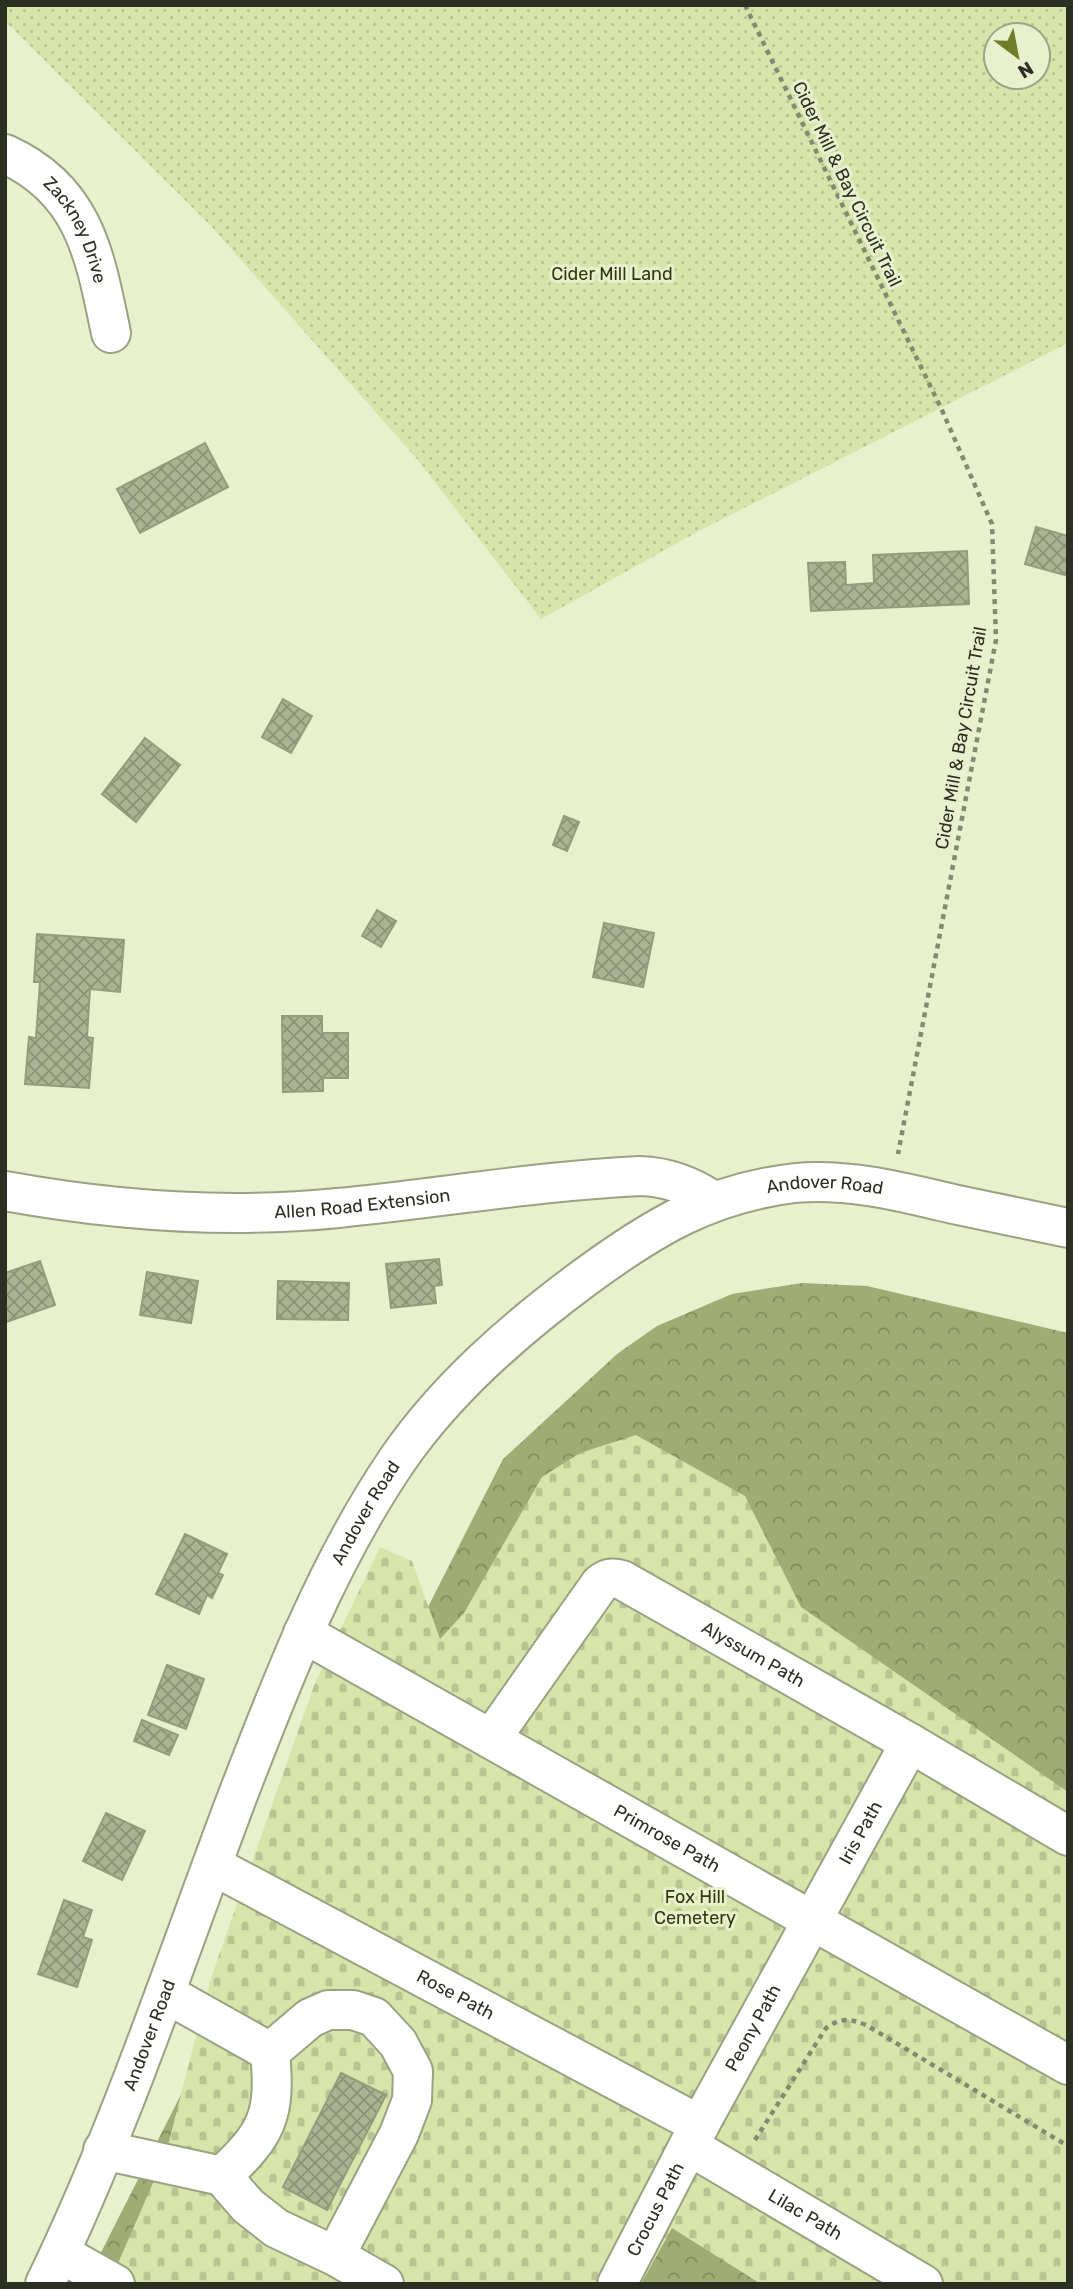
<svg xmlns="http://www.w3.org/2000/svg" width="1073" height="2289" viewBox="0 0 1073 2289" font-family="Rubik,sans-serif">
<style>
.grass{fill:url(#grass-dots);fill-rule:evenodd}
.forest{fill:url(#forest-crowns)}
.cemetery{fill:url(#cemetery-stones)}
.building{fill:url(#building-cross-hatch);stroke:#949c7b;stroke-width:2}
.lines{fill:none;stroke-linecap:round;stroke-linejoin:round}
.minor-casing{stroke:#9aa281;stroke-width:42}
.major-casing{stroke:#9aa281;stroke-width:42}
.path{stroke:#848972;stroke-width:4.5;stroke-dasharray:5 5;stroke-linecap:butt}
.minor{stroke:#fff;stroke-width:38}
.major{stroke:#fff;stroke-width:38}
.labels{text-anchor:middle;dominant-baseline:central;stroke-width:6;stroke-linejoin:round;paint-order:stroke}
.street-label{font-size:18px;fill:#2c2f22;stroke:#e8f0cd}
.park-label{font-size:18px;fill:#31380d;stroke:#e8f0cd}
</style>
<defs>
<pattern id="grass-dots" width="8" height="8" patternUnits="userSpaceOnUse" patternTransform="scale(1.75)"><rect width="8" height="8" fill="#d7e4aa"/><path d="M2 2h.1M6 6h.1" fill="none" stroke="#b9c492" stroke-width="1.8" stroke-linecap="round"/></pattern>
<pattern id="forest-crowns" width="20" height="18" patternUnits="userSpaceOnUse" patternTransform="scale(1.75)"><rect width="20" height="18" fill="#a0ac74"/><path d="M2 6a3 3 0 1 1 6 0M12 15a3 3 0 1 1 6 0" fill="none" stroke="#838c5f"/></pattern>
<pattern id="cemetery-stones" width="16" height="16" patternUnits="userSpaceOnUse" patternTransform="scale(1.75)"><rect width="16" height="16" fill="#d7e4aa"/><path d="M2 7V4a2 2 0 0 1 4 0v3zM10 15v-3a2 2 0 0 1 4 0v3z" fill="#b9c492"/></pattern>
<pattern id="building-cross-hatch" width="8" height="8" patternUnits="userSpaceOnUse" patternTransform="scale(1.75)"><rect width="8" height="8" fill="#acb392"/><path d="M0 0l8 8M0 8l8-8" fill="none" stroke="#8c9277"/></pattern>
</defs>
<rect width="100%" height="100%" fill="#e8f0cd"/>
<path class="grass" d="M5,5H1068V343L699,531L541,619L417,459L212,227L5,21ZM996,35H1038V77H996Z"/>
<polygon class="forest" points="802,1283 867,1286 1068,1333 1068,2284 85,2284 503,1459 617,1354 657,1326 732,1294"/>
<polygon class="cemetery" points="636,1435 745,1496 801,1607 1068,1792 1068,2284 761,2284 672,2228 641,2284 109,2284 166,2153 211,1978 315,1683 380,1547 412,1561 440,1639 464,1613 542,1477 580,1453"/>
<g class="building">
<polygon points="205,443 228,487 140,533 117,489"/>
<polygon points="1036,527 1068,536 1068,576 1025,564"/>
<polygon points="967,551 969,604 811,611 808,563 845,562 846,585 874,583 873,555"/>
<polygon points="283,699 312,716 291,753 262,737"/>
<polygon points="145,738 180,765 136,822 102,794"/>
<polygon points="564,816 579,822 567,851 553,845"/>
<polygon points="377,910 396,921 381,947 362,936"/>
<polygon points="604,923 654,933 643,987 593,977"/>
<polygon points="37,934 124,940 120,992 90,989 87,1037 93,1038 89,1088 25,1084 29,1037 36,1038 40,982 34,982"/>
<polygon points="282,1016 322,1016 322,1033 348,1033 348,1078 323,1078 323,1091 283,1092"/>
<polygon points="439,1259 442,1285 434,1286 436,1303 391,1308 386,1264"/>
<polygon points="40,1261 55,1305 6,1322 5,1273"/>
<polygon points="147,1272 198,1281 191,1323 140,1315"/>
<polygon points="278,1281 349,1283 348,1320 277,1319"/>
<polygon points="185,1534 227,1554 218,1573 223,1575 212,1598 207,1595 199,1614 156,1594"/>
<polygon points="167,1665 204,1679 186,1729 148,1715"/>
<polygon points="142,1720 178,1735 169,1755 134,1741"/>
<polygon points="106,1813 145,1831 122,1880 83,1861"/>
<polygon points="64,1900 92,1910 83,1937 92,1940 77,1987 38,1974"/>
<polygon points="341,2073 386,2095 327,2210 283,2187"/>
</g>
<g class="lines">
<defs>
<g id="minor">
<path id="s1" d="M5,154C85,190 95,256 111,333"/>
<path id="s2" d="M5,1191C115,1211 227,1219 338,1208C439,1198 539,1181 640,1176C668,1177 690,1185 713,1201"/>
<path id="s3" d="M303,1633L1068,2065"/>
<path id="s4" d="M491,1739L600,1584C607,1578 612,1577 622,1580L910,1743L1068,1836"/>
<path id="s5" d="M212,1865L700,2125"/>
<polyline points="165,1993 270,2052"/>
<path id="s6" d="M689,2146L923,2284"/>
<polyline points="103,2150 222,2176"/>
<polyline points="60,2253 115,2284"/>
<path d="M335,2256L399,2134L412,2100L413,2071L398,2043L374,2017L353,2010H328L310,2018L270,2052C276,2115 268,2133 222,2176L248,2206L276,2228L335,2256L384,2284"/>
<path id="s7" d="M617,2284L694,2135L910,1743"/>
</g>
<g id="major">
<path id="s8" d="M45,2284C121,2127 175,1962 236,1800C281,1683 327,1563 398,1459C447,1388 515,1329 584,1278C652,1228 709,1193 795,1183C848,1178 902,1192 953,1204C991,1212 1029,1220 1068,1228"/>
</g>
</defs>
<use href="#minor" class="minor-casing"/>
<use href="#major" class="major-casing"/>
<g class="path">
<polyline points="745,5 941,408 992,524 996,640 898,1154"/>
<path d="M755,2140L826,2028C840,2018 849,2018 866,2025L1068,2146"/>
</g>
<use href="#minor" class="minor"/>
<use href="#major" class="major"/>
</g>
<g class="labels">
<g class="street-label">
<text transform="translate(847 184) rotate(64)">Cider Mill &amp; Bay Circuit Trail</text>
<text stroke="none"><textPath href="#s1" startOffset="108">Zackney Drive</textPath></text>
<text transform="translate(961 738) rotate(-80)">Cider Mill &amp; Bay Circuit Trail</text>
<text stroke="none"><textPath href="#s8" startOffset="1424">Andover Road</textPath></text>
<text stroke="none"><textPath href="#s2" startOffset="359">Allen Road Extension</textPath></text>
<text stroke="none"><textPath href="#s8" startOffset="836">Andover Road</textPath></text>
<text stroke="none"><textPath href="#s4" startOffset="364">Alyssum Path</textPath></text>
<text stroke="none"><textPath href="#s7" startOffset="513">Iris Path</textPath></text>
<text stroke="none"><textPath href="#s3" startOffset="418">Primrose Path</textPath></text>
<text stroke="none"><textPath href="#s5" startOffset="276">Rose Path</textPath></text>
<text stroke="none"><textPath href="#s7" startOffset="290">Peony Path</textPath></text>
<text stroke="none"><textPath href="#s8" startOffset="270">Andover Road</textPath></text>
<text stroke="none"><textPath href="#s7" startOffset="84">Crocus Path</textPath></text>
<text stroke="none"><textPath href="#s6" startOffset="135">Lilac Path</textPath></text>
</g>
<g class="park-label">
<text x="612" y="274">Cider Mill Land</text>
<text x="695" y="1897">Fox Hill<tspan x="695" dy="21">Cemetery</tspan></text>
</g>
</g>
<rect width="1073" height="2289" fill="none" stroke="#2c2f22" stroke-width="14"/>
<g transform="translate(1017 56) rotate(148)"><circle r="33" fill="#e8f0cd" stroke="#9da389" stroke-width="2"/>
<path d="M0-5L12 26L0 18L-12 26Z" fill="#6f7d2a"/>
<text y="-10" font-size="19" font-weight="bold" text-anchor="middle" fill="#2c2f22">N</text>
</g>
</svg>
